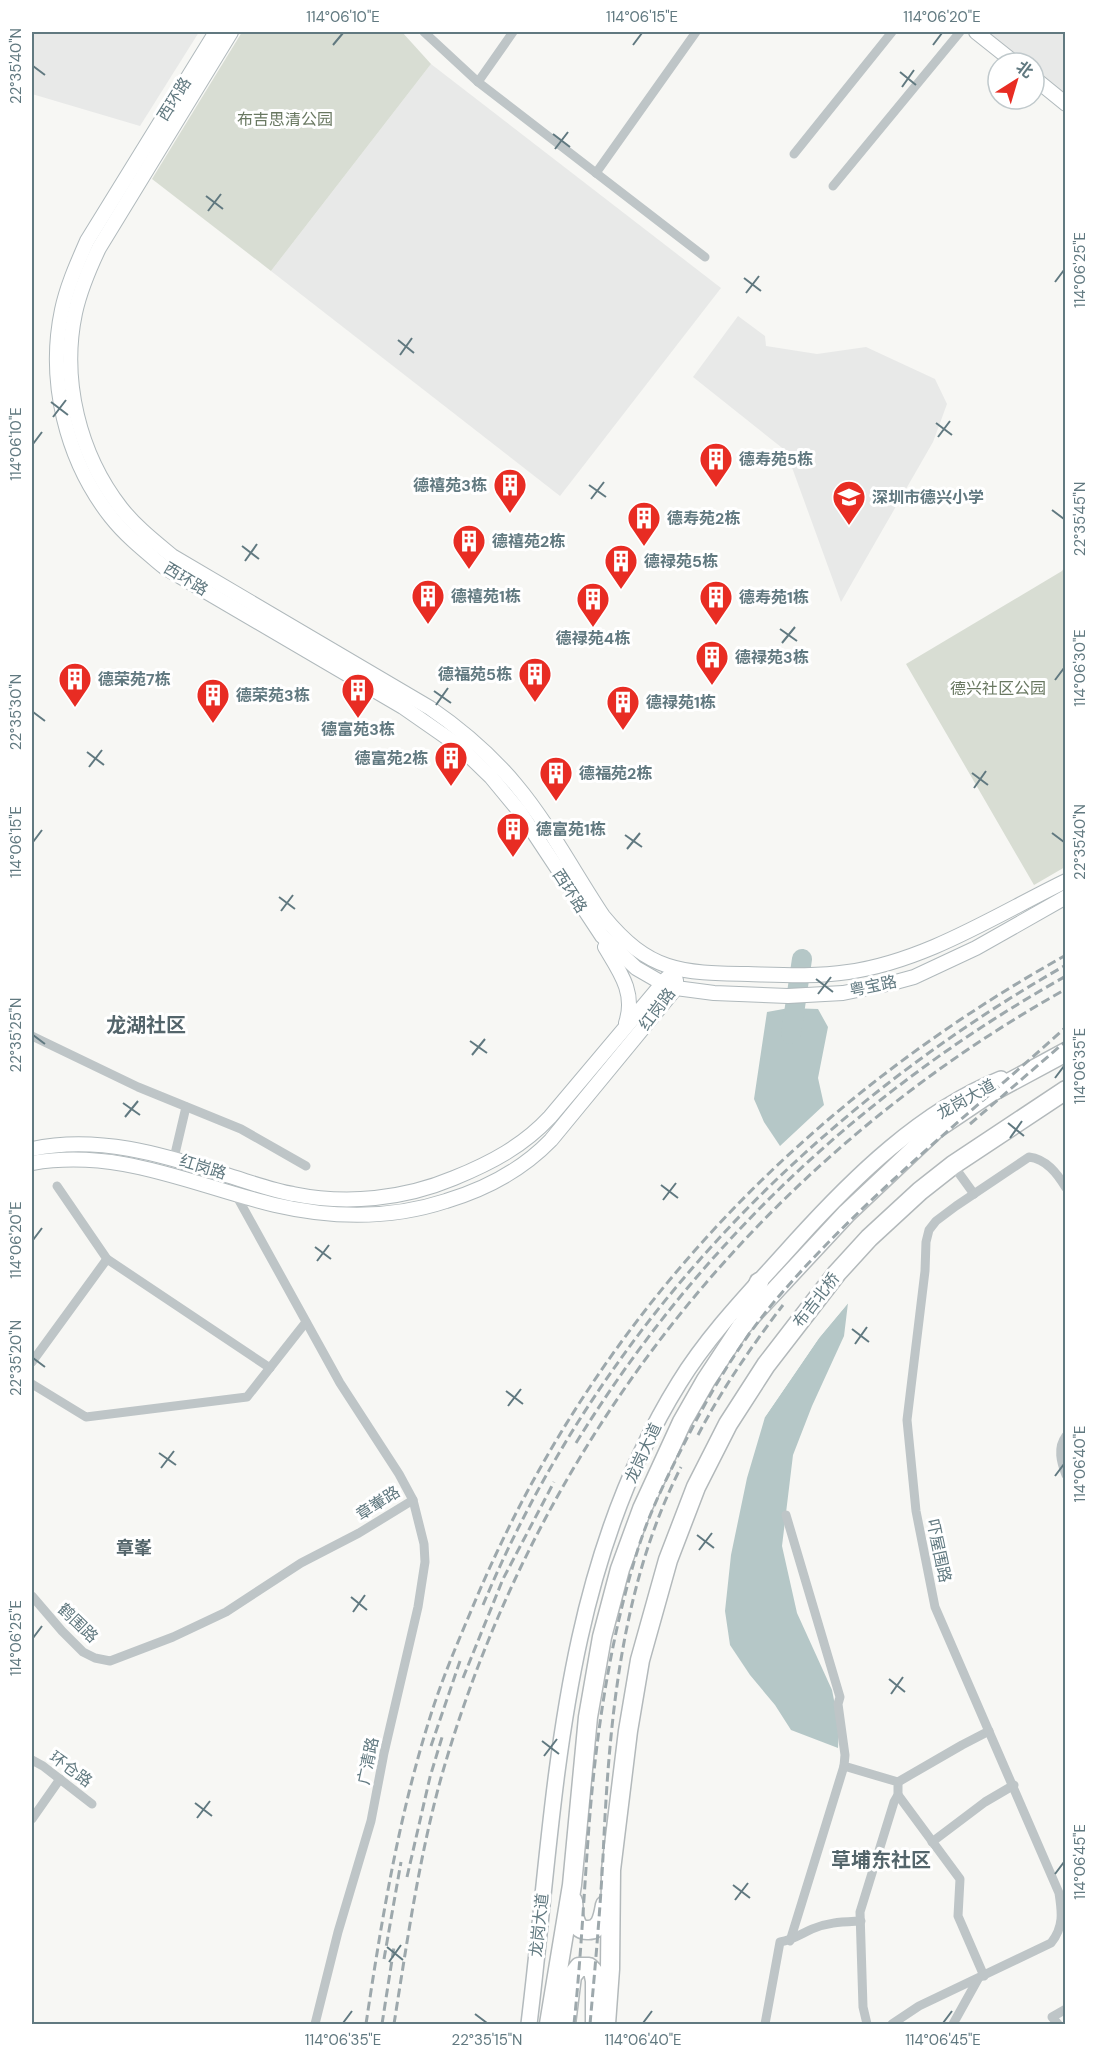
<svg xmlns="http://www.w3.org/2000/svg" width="1097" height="2056" viewBox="0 0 1097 2056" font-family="'DM Sans','Noto Sans SC',sans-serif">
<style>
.built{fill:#e8e9e8}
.green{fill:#d8ddd3}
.water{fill:#b5c7c7}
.pier{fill:#f7f7f4}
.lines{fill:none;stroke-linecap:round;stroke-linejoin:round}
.river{stroke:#b5c7c7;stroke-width:20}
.secondary-casing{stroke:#b0b9bc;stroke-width:16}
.primary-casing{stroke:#b3babd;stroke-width:18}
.highway-casing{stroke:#b3b9bb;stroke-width:21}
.street{stroke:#bec5c7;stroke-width:9}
.secondary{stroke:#fff;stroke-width:14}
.primary{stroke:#fff;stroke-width:15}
.highway{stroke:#fff;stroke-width:18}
.rail{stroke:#9da8ac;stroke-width:3;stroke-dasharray:9 4.5;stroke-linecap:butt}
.ticks{fill:none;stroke:#617980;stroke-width:2}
.labels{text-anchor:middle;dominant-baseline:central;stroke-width:6;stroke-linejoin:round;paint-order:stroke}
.street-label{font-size:16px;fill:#617980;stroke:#fff}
.park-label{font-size:16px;fill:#697861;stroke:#fff}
.poi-label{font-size:16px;font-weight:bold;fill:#617980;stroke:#fff;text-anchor:start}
.neighbourhood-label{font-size:18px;font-weight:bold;fill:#54656b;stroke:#fff}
.quarter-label{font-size:20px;font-weight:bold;fill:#54656b;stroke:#fff}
.neatline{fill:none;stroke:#617980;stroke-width:2}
.ticks-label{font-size:15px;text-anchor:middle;fill:#617980}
</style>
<rect width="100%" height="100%" fill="#f7f7f4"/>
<g class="built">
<polygon points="32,32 199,32 140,126 32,94"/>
<polygon points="988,32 1065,32 1065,94 1034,68 1034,63 1027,63"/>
<polygon points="431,64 721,288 560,496 271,271"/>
<polygon points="738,316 765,336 766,346 817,354 866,347 935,379 947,404 933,442 841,602 786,451 693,377"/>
</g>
<g class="green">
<polygon points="242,32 402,32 431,64 271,271 152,179"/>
<polygon points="1065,566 1065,867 1034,885 906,664 1062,571"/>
</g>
<g class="water">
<polygon points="789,1008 818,1009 828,1027 818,1078 824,1105 780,1146 764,1122 754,1099 767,1012"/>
<polygon points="848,1303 844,1336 812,1406 793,1455 782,1546 797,1613 832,1690 839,1725 838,1748 791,1730 775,1705 750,1675 730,1645 725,1611 731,1555 747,1478 765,1417 819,1338"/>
</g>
<polygon class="pier" points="848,1300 850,1301 819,1338 765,1417 766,1410 817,1336"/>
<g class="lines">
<polyline class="river" points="791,1034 802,959"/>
<defs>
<g id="secondary">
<path d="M216,32L87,241C77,264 67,286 62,310C47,381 66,460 111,517C126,536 145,551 164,567L403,707L459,746L491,777L520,812L602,936L636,968L662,983L676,988L714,993L788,996L843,993L892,983L914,977L976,948L1066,897"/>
<path d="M231,32L99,248C89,269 80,290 75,313C61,380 79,454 121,508C136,527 154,541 172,556L430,708C462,730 491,755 516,785C548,823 575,874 603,916C649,972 680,973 748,974C782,975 815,977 848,972C926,961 996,915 1066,881"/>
<polyline points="976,32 1015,63"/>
<polyline points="1034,78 1066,104"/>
<path d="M605,947C620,972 636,993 626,1023"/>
<path d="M32,1149C97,1135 161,1154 223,1174C247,1181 270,1190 293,1194C347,1205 404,1199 454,1178C491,1163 523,1146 550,1117L667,978"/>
<path d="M32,1163C120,1148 192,1185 275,1205C331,1218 391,1219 446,1201C486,1189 522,1170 551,1140L676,988V980"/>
</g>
<path id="primary" d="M529,2024C556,1804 558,1578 679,1383C711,1331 756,1286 796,1241C853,1178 921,1111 1001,1079"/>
<g id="highway">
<polyline points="745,1316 759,1282"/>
<path d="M573,1901C574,1908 573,1915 576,1922C578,1927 581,1930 587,1930C601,1931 603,1916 605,1905"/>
<polyline points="549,2024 572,1885 588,1717 602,1637 620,1569 642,1509 682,1422 706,1380 741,1327 847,1213 936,1129 988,1094 1066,1052"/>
<polyline points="566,2024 572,1976 579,1967 589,1967 593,1971 595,1981 595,2023"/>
<polyline points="606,2024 610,1969 611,1870 628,1731 640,1660 668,1560 696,1487 728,1424 766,1365 837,1273 869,1238 920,1191 953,1165 1066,1090"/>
</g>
</defs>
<use href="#secondary" class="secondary-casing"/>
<use href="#primary" class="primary-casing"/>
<use href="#highway" class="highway-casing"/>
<g class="street">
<polyline points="424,32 478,82 705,257"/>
<polyline points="478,82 513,32"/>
<polyline points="794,154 892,32"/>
<polyline points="596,173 696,32"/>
<polyline points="833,186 960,32"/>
<polyline points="32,1036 138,1087 241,1129 306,1166"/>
<polyline points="174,1158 186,1107"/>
<polyline points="953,1165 974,1194"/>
<polyline points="57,1186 107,1259 270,1368"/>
<polyline points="235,1193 340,1383 399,1474 413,1500 424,1544 425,1562 418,1607 384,1753 371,1821 338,1932 315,2024"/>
<polyline points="32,1362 107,1259"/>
<polyline points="32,1384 86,1417 247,1397 306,1322"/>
<path d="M1066,1436C1057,1448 1061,1462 1066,1475"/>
<polyline points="786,1515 840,1697 838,1704 845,1755 844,1766 898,1782 898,1795 894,1802 860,1912 863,2007 867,2024"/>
<polyline points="32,1596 62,1631 83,1652 95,1658 110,1661 173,1637 226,1612 301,1563 359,1533 413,1500"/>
<polyline points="32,1760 43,1766 92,1804"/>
<polyline points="898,1782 962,1745 989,1731"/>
<polyline points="898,1795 960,1879 958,1916 984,1976"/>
<polyline points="32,1819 60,1779"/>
<polyline points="932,1842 985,1802 1014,1785"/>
<polyline points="790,1941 844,1766"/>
<path d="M765,2024L780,1942C793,1940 801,1934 812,1929C828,1922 843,1922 861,1921"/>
<path d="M892,2024L919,2006L1051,1943C1064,1927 1062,1912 1059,1893L935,1607L916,1511L907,1420L925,1271L926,1242L929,1230L936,1221L956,1206L1029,1157C1046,1159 1057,1173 1066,1188"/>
<polyline points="953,2024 978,1979"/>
<polyline points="1058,2024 1052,2017 1066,2009"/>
</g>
<use href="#secondary" class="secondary"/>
<use href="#primary" class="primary"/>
<use href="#highway" class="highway"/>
<g class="rail">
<polyline points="970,1124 1066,1041"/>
<path d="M698,1435C722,1389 751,1347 783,1305"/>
<path d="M576,1443C698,1245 863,1090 1066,976"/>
<path d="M483,1605C598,1329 807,1112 1066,965"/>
<polyline points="463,1678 503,1579 554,1482"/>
<polyline points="431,1746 460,1661"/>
<polyline points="407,1877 430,1777 443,1734"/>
<polyline points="384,1959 401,1862"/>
<path d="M366,2024C382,1917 399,1814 432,1711C443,1677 457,1644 471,1611C589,1324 796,1106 1066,955"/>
<polyline points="382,2024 394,1947"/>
<path d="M394,2024C407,1942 419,1858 441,1778C537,1440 760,1160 1066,989"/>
<path d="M574,2024C581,1958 584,1892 589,1826C596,1734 610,1638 638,1549C649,1514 665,1481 682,1448C709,1394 740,1341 780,1295C865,1196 969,1115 1066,1027"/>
<path d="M590,2024C595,1969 600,1913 603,1857C609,1724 620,1587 681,1467"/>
</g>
</g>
<path class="ticks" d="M333,45L343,33M633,45L642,33M933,45L942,33M33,66L45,75M900,72L916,85M902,87L914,70M553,134L570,147M555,149L568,132M206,196L223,209M208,211L221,194M744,278L761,291M1055,282L1064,270M746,293L759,276M398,340L414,353M400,355L412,338M51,402L68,415M53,417L66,400M936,423L952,435M938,437L950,421M33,444L42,432M589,485L606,497M591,499L604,482M1052,510L1064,519M242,546L259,559M245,561L257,544M780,629L797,641M782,643L795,627M1055,680L1064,668M434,691L451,703M436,705L448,688M33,712L45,721M87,752L104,765M89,767L102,750M972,773L988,785M974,788L986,771M1052,833L1064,842M625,835L642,847M33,842L42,830M627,849L640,833M279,897L295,909M281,911L293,895M816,979L833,992M818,994L831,977M33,1035L45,1044M470,1041L487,1053M472,1055L485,1039M1055,1078L1064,1066M123,1103L140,1115M125,1117L138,1101M1008,1123L1024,1136M1010,1138L1022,1121M661,1185L678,1198M663,1200L676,1183M33,1240L42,1228M315,1247L331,1259M317,1261L329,1245M852,1329L869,1342M855,1344L867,1327M33,1358L45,1367M506,1391L523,1404M508,1406L521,1389M159,1453L176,1465M161,1468L174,1451M1055,1476L1064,1464M697,1535L714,1548M699,1550L712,1533M351,1597L367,1610M353,1612L365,1595M33,1638L42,1626M889,1679L905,1692M891,1694L903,1677M542,1741L559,1754M544,1756L557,1739M195,1803L212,1816M197,1818L210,1801M1055,1874L1064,1862M733,1885L750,1898M735,1900L748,1883M387,1947L403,1960M389,1962L401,1945M475,2014L487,2023M343,2023L352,2011M643,2023L652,2011M943,2023L952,2011"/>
<defs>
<symbol id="building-pin" viewBox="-11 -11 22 30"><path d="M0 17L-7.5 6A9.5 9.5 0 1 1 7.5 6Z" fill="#e82c23" stroke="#fff"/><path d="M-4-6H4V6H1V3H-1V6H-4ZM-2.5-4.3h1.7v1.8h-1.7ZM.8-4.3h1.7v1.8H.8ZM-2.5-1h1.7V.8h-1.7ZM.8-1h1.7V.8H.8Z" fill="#fff"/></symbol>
<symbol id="school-pin" viewBox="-11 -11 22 30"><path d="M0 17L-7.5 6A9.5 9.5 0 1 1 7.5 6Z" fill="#e82c23" stroke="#fff"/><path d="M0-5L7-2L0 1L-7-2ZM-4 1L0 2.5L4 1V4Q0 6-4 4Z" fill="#fff"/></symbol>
</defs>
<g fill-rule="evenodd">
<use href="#building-pin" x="697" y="440" width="38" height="52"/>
<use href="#building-pin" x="491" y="466" width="38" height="52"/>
<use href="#school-pin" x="830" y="478" width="38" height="52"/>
<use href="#building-pin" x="625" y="499" width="38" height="52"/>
<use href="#building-pin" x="450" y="522" width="38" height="52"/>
<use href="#building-pin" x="602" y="542" width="38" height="52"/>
<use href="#building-pin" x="409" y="577" width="38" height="52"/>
<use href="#building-pin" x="697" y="578" width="38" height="52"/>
<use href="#building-pin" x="574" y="580" width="38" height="52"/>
<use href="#building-pin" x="693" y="638" width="38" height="52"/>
<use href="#building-pin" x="516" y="655" width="38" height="52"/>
<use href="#building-pin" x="56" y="660" width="38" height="52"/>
<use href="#building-pin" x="339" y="671" width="38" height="52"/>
<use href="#building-pin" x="194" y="676" width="38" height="52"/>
<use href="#building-pin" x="604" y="683" width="38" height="52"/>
<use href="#building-pin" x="432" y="739" width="38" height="52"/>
<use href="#building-pin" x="537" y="754" width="38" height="52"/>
<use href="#building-pin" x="494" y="810" width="38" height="52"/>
</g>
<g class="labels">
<g class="street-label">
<text transform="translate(174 99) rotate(-58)">西环路</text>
<text transform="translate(186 579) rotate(31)">西环路</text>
<text transform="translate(570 891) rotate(57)">西环路</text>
<text transform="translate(873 986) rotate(-12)">粤宝路</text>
<text transform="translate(657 1009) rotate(-53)">红岗路</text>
<text transform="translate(966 1099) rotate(-29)">龙岗大道</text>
<text transform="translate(203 1167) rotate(17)">红岗路</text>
<text transform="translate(816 1300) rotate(-52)">布吉北桥</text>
<text transform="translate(643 1453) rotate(-65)">龙岗大道</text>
<text transform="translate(378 1503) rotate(-33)">章輋路</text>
<text transform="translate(939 1551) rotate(78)">吓屋围路</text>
<text transform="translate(78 1623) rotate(44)">鹤围路</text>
<text transform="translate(368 1761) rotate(-78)">广清路</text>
<text transform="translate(71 1769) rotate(36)">环仓路</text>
<text transform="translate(539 1925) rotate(-84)">龙岗大道</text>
</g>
<g class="park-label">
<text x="285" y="119">布吉思清公园</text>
<text x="998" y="688">德兴社区公园</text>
</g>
<g class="poi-label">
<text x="739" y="459">德寿苑5栋</text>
<text x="487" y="485" text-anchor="end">德禧苑3栋</text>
<text x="872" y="497">深圳市德兴小学</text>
<text x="667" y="518">德寿苑2栋</text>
<text x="492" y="541">德禧苑2栋</text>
<text x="644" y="561">德禄苑5栋</text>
<text x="451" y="596">德禧苑1栋</text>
<text x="739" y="597">德寿苑1栋</text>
<text x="593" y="638" text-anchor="middle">德禄苑4栋</text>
<text x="735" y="657">德禄苑3栋</text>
<text x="512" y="674" text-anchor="end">德福苑5栋</text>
<text x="98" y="679">德荣苑7栋</text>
<text x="236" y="695">德荣苑3栋</text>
<text x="646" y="702">德禄苑1栋</text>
<text x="358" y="729" text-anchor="middle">德富苑3栋</text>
<text x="428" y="758" text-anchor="end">德富苑2栋</text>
<text x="579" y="773">德福苑2栋</text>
<text x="536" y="829">德富苑1栋</text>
</g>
<g class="neighbourhood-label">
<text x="134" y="1548">章峯</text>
</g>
<g class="quarter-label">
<text x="146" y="1025">龙湖社区</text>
<text x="881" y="1860">草埔东社区</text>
</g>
</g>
<rect width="1097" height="2056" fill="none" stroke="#ffffff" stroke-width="66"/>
<g transform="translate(1016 81) rotate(37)"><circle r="28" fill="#ffffff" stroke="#c0c9cc" stroke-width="1.5"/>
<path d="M0-4.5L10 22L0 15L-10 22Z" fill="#e82c23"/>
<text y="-9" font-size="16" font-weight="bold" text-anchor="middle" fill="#617980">北</text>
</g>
<rect x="33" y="33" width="1031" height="1990" class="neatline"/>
<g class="ticks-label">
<text x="343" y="22">114°06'10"E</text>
<text x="642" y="22">114°06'15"E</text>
<text x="942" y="22">114°06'20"E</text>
<text transform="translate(16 66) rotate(-90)" y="5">22°35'40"N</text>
<text transform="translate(1080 270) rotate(-90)" y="5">114°06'25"E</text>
<text transform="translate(16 444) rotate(-90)" y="5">114°06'10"E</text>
<text transform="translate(1080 519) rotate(-90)" y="5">22°35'45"N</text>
<text transform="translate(1080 668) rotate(-90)" y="5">114°06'30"E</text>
<text transform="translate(16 712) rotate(-90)" y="5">22°35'30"N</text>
<text transform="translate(16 842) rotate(-90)" y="5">114°06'15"E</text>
<text transform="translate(1080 842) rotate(-90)" y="5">22°35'40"N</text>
<text transform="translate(16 1035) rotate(-90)" y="5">22°35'25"N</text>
<text transform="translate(1080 1066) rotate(-90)" y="5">114°06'35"E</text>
<text transform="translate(16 1240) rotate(-90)" y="5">114°06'20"E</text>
<text transform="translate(16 1358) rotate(-90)" y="5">22°35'20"N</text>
<text transform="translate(1080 1464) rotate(-90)" y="5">114°06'40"E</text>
<text transform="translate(16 1638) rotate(-90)" y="5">114°06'25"E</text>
<text transform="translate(1080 1862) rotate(-90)" y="5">114°06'45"E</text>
<text x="343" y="2045">114°06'35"E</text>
<text x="487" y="2045">22°35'15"N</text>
<text x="643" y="2045">114°06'40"E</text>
<text x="943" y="2045">114°06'45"E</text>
</g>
</svg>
